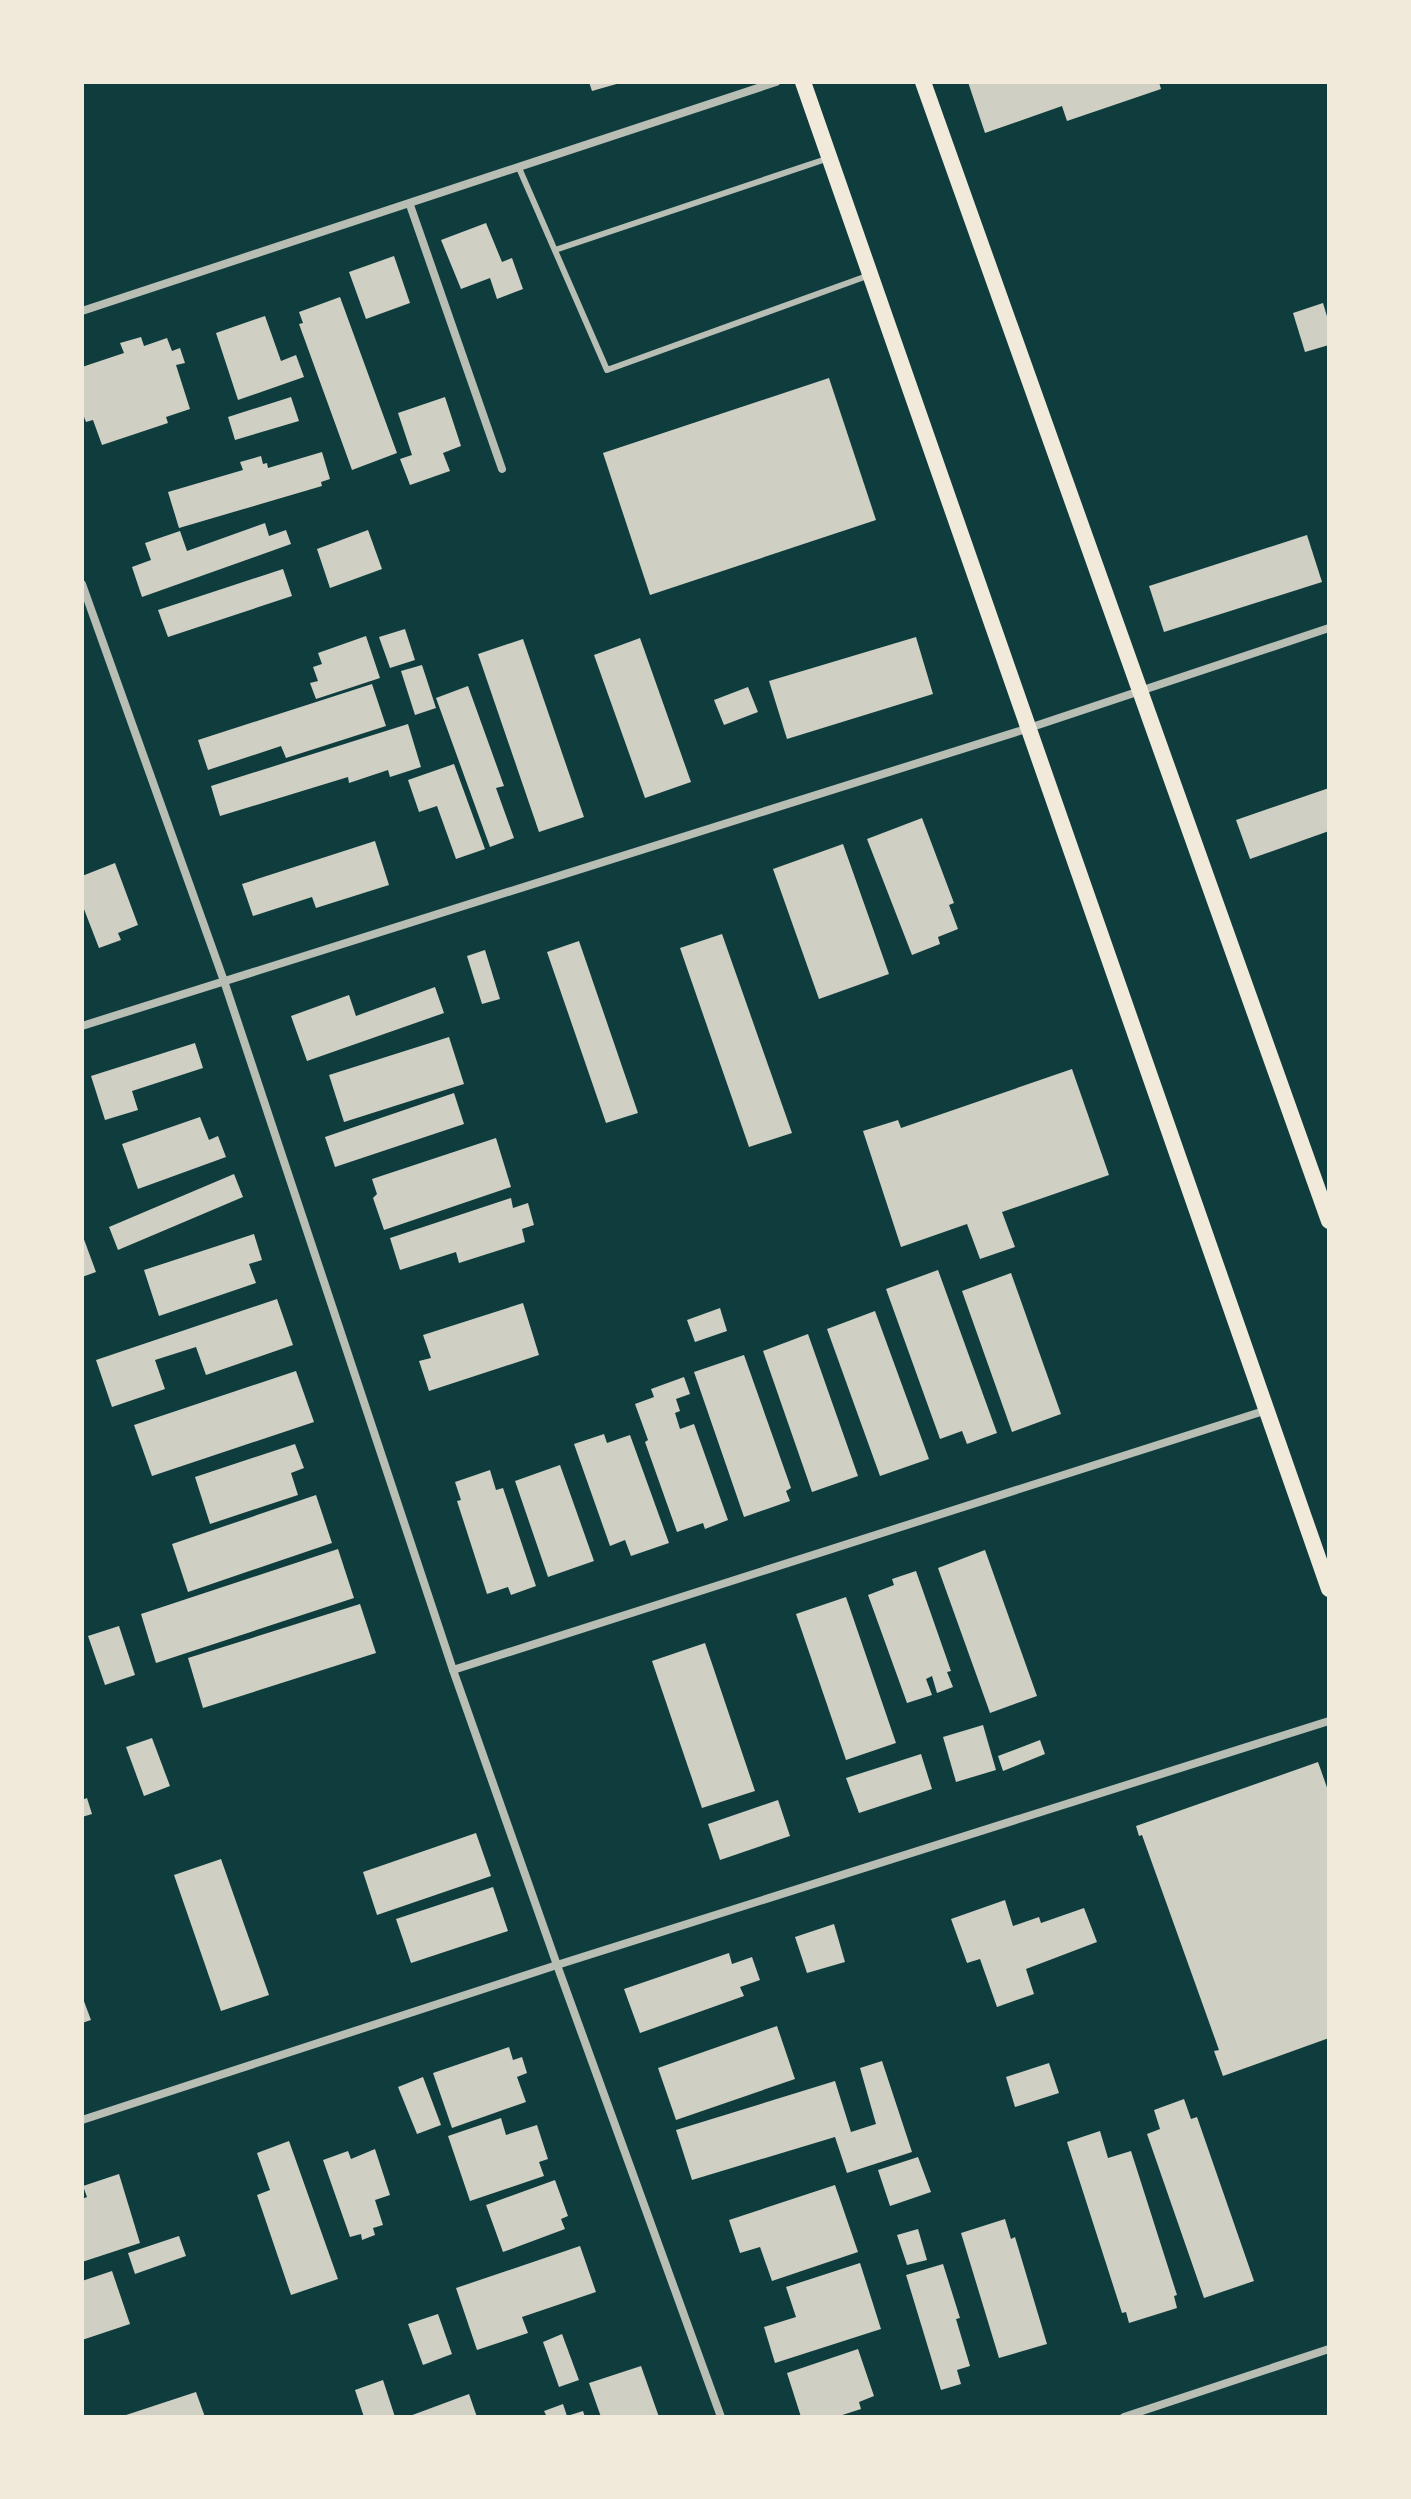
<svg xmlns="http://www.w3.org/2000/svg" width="1411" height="2499" viewBox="0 0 1411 2499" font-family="Roboto,sans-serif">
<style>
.building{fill:#cfcfc3}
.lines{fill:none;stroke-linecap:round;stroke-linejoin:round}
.service{stroke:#b8beb3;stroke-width:6}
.minor{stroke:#b8beb3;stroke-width:8}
.secondary{stroke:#f1e9da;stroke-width:16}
</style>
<rect width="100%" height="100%" fill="#0f3d3e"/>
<g class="building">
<polygon points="589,82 620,82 620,83 592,91"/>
<polygon points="968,82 1159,82 1161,89 1067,121 1062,106 985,133"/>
<polygon points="486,223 502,262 512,258 523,289 497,299 490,278 461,289 441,240"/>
<polygon points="394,256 410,303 366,319 349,272"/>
<polygon points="340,297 397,453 352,470 299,324 303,323 299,312"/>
<polygon points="1323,303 1329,323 1329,345 1305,352 1293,313"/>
<polygon points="265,316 281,361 296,355 304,377 238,400 216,333"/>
<polygon points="141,337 144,346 167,338 172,351 180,348 185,363 176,365 190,409 166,417 168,423 102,445 93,420 86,422 82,412 82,367 124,353 120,343"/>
<polygon points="829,378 876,520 650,595 603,453"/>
<polygon points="291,397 299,421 235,440 228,417"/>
<polygon points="445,397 461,446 443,453 450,471 410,485 400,459 412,455 398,413"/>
<polygon points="322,452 330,479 321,482 322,486 179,528 168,492 243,470 240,462 261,456 263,464 267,463 268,468"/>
<polygon points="265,523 269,536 286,530 291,544 142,597 132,567 151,560 145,543 180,531 187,551"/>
<polygon points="368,530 382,569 330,588 317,549"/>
<polygon points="1307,535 1322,582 1164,632 1149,586"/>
<polygon points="283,569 292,596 168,637 158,610"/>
<polygon points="405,629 415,660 390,668 379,637"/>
<polygon points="366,636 380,678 316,699 310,683 318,681 313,667 322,664 318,653"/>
<polygon points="916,637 933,694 787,739 769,681"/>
<polygon points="640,638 691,782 645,798 594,655"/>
<polygon points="523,639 584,817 539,832 478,654"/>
<polygon points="422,665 436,708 415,715 401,671"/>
<polygon points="372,684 386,726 286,758 281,746 208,770 198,740"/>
<polygon points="468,686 504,786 496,788 514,838 490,847 436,698"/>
<polygon points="748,687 758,712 724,725 714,700"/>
<polygon points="408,724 421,767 390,777 388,770 349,783 348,777 220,816 211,786"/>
<polygon points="454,764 485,849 456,859 437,806 419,812 408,780"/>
<polygon points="1329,788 1329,831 1250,859 1236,820"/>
<polygon points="922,818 954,903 949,905 958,929 938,937 940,944 912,955 867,839"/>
<polygon points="375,841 389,885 316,908 312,897 253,916 242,884"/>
<polygon points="843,844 889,974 819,999 773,869"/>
<polygon points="115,863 138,925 118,933 121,940 99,948 82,904 82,876"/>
<polygon points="722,934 792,1133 749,1147 680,948"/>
<polygon points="579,941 638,1113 606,1123 547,952"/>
<polygon points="485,950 500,999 482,1004 467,956"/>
<polygon points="435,987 444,1013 307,1061 291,1016 349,995 356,1016"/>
<polygon points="449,1037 464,1084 344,1122 329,1075"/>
<polygon points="195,1043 203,1068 132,1091 138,1110 105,1120 91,1076"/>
<polygon points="1072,1069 1109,1175 1002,1212 1015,1247 980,1259 967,1224 901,1247 863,1131 898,1120 901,1128"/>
<polygon points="454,1093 464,1124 335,1167 325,1137"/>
<polygon points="200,1117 209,1140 218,1136 226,1157 138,1189 122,1144"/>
<polygon points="496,1138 511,1187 384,1230 373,1198 377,1194 372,1179"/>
<polygon points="234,1174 243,1197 118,1250 109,1227"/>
<polygon points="511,1198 513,1208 528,1203 534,1225 522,1229 525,1242 459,1263 456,1252 400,1270 390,1238"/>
<polygon points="82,1234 96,1272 82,1277"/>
<polygon points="254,1234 262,1260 249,1264 256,1283 159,1316 144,1270"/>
<polygon points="938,1270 997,1433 967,1444 962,1431 940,1439 886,1289"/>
<polygon points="1011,1273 1061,1414 1012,1432 962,1291"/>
<polygon points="277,1299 293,1345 206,1375 196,1347 155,1360 165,1389 112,1407 96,1360"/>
<polygon points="523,1303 539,1355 429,1391 419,1361 431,1358 423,1335"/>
<polygon points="720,1308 727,1331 695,1342 687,1320"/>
<polygon points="875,1311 929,1459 880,1476 827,1329"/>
<polygon points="808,1334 858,1476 812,1492 763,1351"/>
<polygon points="744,1355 791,1488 786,1491 790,1501 744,1517 694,1372"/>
<polygon points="296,1371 314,1422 152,1476 134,1425"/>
<polygon points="684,1377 690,1394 676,1399 680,1411 675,1413 680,1429 694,1424 728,1520 705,1529 703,1523 677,1532 645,1442 648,1440 635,1404 654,1397 651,1389"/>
<polygon points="604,1434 607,1443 630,1435 669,1543 631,1556 625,1540 610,1546 574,1444"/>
<polygon points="295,1444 304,1468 291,1473 298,1495 210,1524 195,1477"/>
<polygon points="560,1465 594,1561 548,1577 515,1481"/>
<polygon points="490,1470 496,1490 503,1488 536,1586 511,1595 508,1587 487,1594 457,1501 461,1500 455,1482"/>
<polygon points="316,1495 332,1543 188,1592 172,1544"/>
<polygon points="338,1549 354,1598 156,1663 141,1614"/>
<polygon points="985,1550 1037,1696 990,1713 938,1568"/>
<polygon points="916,1571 951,1671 947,1672 953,1687 937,1693 932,1676 926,1679 932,1695 907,1703 868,1595 894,1585 892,1579"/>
<polygon points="846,1597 896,1743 846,1760 796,1614"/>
<polygon points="360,1604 376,1653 203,1708 188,1658"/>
<polygon points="119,1626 135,1675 105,1685 88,1636"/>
<polygon points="705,1643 755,1791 702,1808 652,1661"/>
<polygon points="983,1725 996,1770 956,1782 943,1737"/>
<polygon points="152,1738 170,1786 144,1796 126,1747"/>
<polygon points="1040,1740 1045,1754 1003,1771 998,1756"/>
<polygon points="921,1754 932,1789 859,1813 846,1778"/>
<polygon points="1318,1762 1329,1793 1329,2038 1223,2076 1214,2051 1219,2050 1142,1835 1139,1836 1136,1826"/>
<polygon points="87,1798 92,1814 82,1817 82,1800"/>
<polygon points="778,1800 790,1836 720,1860 708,1824"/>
<polygon points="476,1833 491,1876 377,1915 363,1872"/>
<polygon points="221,1859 269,1995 221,2011 174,1875"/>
<polygon points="493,1887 508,1931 411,1963 396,1919"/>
<polygon points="1005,1900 1013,1926 1039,1917 1041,1923 1084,1908 1097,1942 1026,1969 1034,1994 997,2007 980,1959 967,1963 951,1919"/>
<polygon points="834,1924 845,1962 807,1973 795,1937"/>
<polygon points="729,1953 732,1964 752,1957 760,1980 740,1987 744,1996 640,2033 624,1989"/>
<polygon points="82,1996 91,2020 82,2023"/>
<polygon points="777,2026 795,2079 676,2120 658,2068"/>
<polygon points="509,2047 513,2060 522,2057 527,2073 517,2077 526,2102 452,2128 433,2073"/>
<polygon points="882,2061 912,2152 847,2173 835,2137 692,2180 676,2130 835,2081 851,2132 876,2124 860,2068"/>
<polygon points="1049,2063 1059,2093 1015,2107 1006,2077"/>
<polygon points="423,2077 441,2125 417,2134 398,2087"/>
<polygon points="1184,2099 1191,2119 1197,2117 1254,2281 1204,2298 1147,2134 1160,2129 1154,2110"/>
<polygon points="501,2118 506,2135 537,2125 548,2159 539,2162 544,2176 470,2201 448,2136"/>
<polygon points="1100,2131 1108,2158 1131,2151 1177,2295 1174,2296 1177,2308 1129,2323 1126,2312 1122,2313 1067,2142"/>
<polygon points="289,2141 338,2279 291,2295 257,2195 270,2190 257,2153"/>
<polygon points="375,2149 390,2195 375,2200 383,2225 373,2228 375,2235 362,2240 361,2234 350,2237 323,2160 348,2151 351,2159"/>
<polygon points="918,2157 931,2192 890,2206 878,2170"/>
<polygon points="119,2174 140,2243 82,2262 82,2199 87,2197 83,2186"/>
<polygon points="555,2180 568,2216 561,2219 565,2229 503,2252 486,2205"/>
<polygon points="835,2185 858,2252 772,2281 760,2247 740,2253 729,2220"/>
<polygon points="1005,2219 1011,2239 1015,2237 1047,2344 999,2358 961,2233"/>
<polygon points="918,2229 927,2260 907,2265 897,2235"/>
<polygon points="179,2236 186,2256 135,2274 128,2253"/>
<polygon points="580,2246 596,2292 522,2317 528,2333 477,2350 456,2288"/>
<polygon points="860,2263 881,2329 775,2363 764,2327 796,2317 786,2287"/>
<polygon points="943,2264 960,2318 956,2319 970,2366 957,2370 961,2384 941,2390 906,2275"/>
<polygon points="112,2271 130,2324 82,2340 82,2281"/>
<polygon points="438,2314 452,2354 423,2365 408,2324"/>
<polygon points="562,2334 579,2380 559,2387 543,2342"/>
<polygon points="858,2349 874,2396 859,2402 861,2409 836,2417 801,2417 787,2373"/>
<polygon points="641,2366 659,2417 601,2417 589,2383"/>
<polygon points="383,2380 395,2417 364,2417 355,2390"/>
<polygon points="196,2392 205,2417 123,2417 123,2416"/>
<polygon points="469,2394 477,2417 407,2417"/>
<polygon points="563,2404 567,2416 583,2411 585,2417 547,2417 544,2411"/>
</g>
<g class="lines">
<g class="service">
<polyline points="519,168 607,370 867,276"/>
<polyline points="555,250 826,159"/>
</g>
<g class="minor">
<polyline points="410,205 502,469"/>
<polyline points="82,311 776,82"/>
<polyline points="82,584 224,981 453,1670 557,1965 721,2417"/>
<polyline points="82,1026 1029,728 1329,628"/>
<polyline points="453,1670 1267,1410"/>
<polyline points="82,2120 557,1965 1329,1721"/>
<polyline points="1124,2417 1329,2349"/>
</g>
<g class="secondary">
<polyline points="803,82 1329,1589"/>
<polyline points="923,82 1329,1221"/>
</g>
</g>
<rect width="1411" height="2499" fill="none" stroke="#f1e9da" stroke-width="168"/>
</svg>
